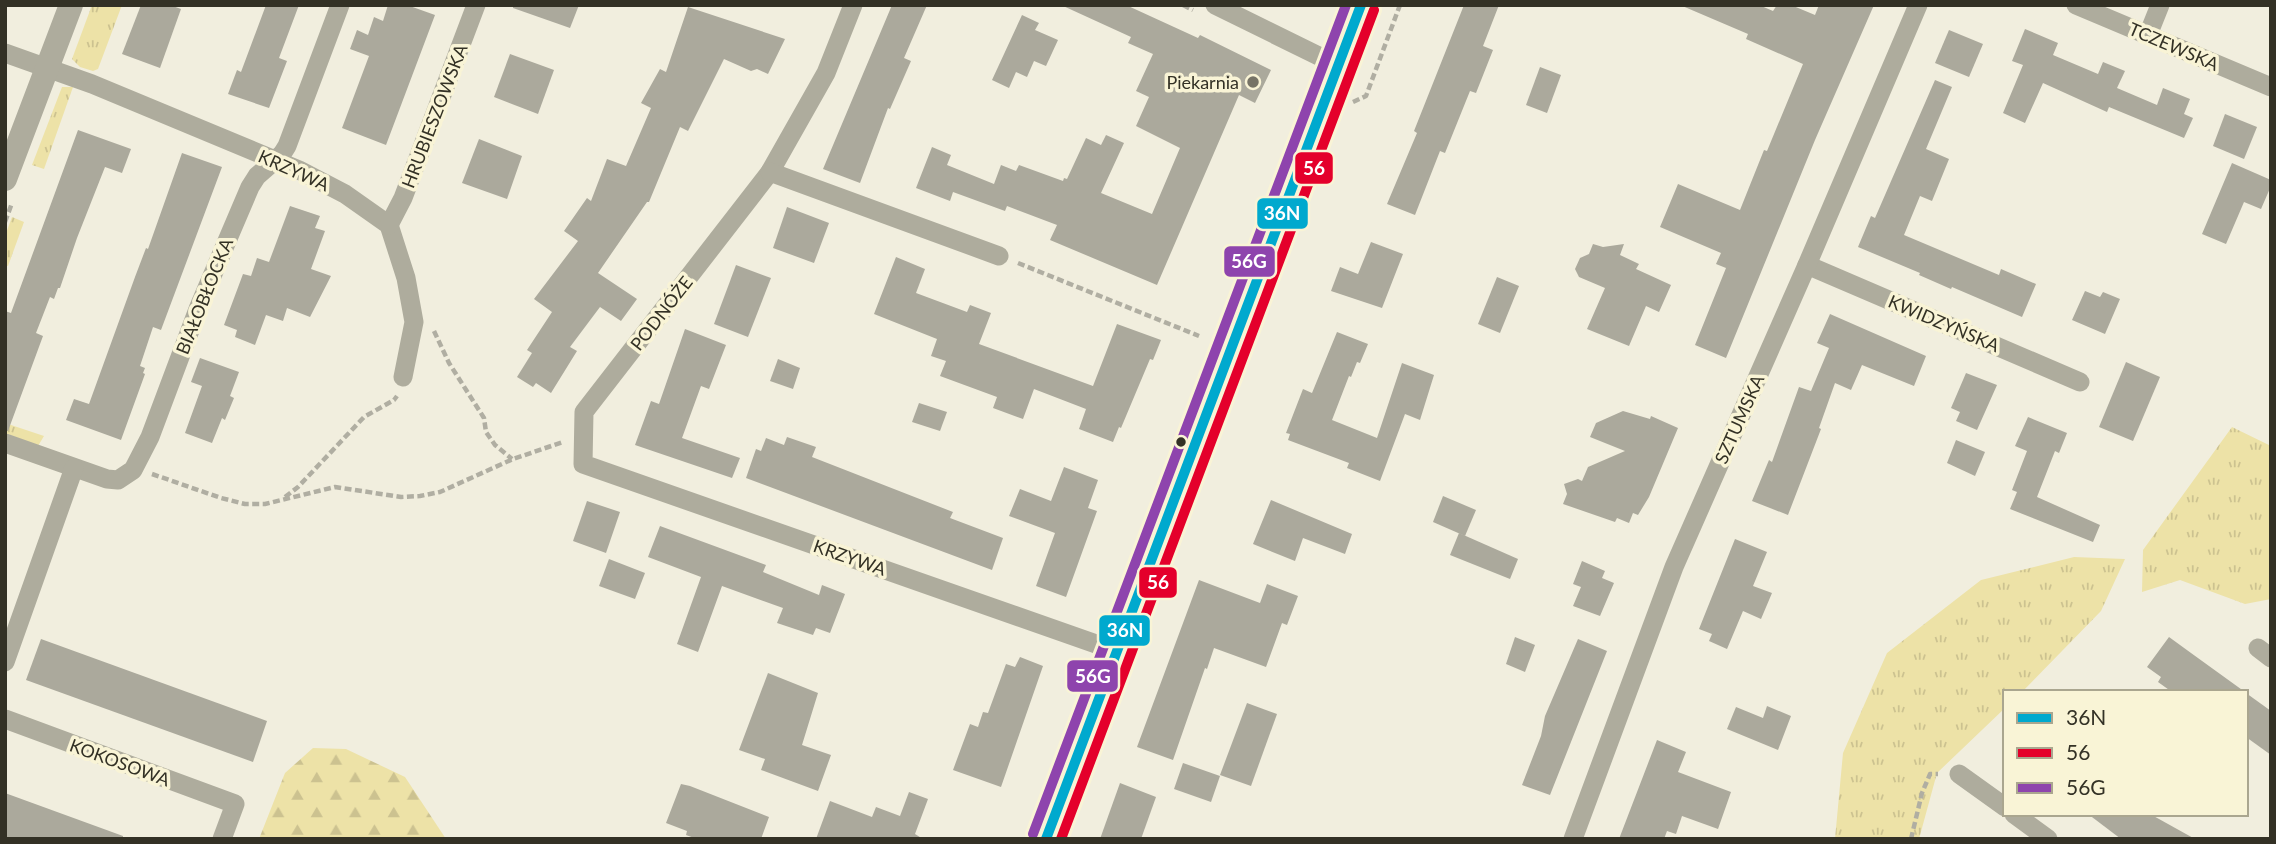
<svg xmlns="http://www.w3.org/2000/svg" width="2276" height="844" viewBox="0 0 2276 844" font-family="Lato,sans-serif">
<style>
.grass{fill:url(#grass-tufts)}
.forest{fill:url(#forest-firs)}
.building{fill:#aba99c}
.lines{fill:none;stroke-linecap:round;stroke-linejoin:round}
.path{stroke:#b0aea2;stroke-width:4.5;stroke-dasharray:7 3.5;stroke-linecap:butt}
.minor{stroke:#aeac9d;stroke-width:19}
.tertiary{stroke:#aeac9d;stroke-width:24}
.secondary{stroke:#b7b3a2;stroke-width:28}
.bus-1-casing{stroke:#f9f4d6;stroke-width:16}
.bus-2-casing{stroke:#f9f4d6;stroke-width:16}
.bus-3-casing{stroke:#f9f4d6;stroke-width:16}
.bus-1{stroke:#00a9ce;stroke-width:10}
.bus-2{stroke:#e4002b;stroke-width:10}
.bus-3{stroke:#8e44ad;stroke-width:10}
.poi-dot{fill:#767366;stroke:#f9f4d6;stroke-width:2.5}
.bus-dot{fill:#333125;stroke:#f9f4d6;stroke-width:2.5}
.labels{text-anchor:middle;dominant-baseline:central;stroke-width:7;stroke-linejoin:round;paint-order:stroke}
.street-label{font-size:18px;fill:#333125;stroke:#f9f4d6}
.poi-label{font-size:18px;fill:#333125;stroke:#f9f4d6;text-anchor:end}
.line-badge{stroke:#f9f4d6;stroke-width:2.5}
.badge-label{font-size:19px;text-anchor:middle;font-weight:bold;fill:#fff}
</style>
<defs>
<pattern id="grass-tufts" width="24" height="20" patternUnits="userSpaceOnUse" patternTransform="scale(1.75)"><rect width="24" height="20" fill="#ede2a7"/><path d="M3 7l-1-3M5 7V3M7 7l1-3M15 17l-1-3M17 17v-4M19 17l1-3" fill="none" stroke="#ccc290"/></pattern>
<pattern id="forest-firs" width="22" height="20" patternUnits="userSpaceOnUse" patternTransform="scale(1.75)"><rect width="22" height="20" fill="#ede2a7"/><path d="M5 1l3.5 6h-7zM16 11l3.5 6h-7z" fill="#ccc290"/></pattern>
</defs>
<rect width="100%" height="100%" fill="#f1eede"/>
<g class="grass">
<polygon points="92,5 122,5 98,69 93,71 80,67 72,59"/>
<polygon points="62,87 73,87 44,169 32,165"/>
<polygon points="12,217 24,222 8,266 5,265 5,236"/>
<polygon points="5,423 44,436 38,446 5,433"/>
<polygon points="2232,427 2271,446 2271,599 2245,604 2180,580 2142,592 2143,550"/>
<polygon points="2074,557 2125,559 2101,611 2022,692 2005,692 2005,708 1937,773 1919,839 1835,839 1843,753 1887,653 1981,580"/>
</g>
<polygon class="forest" points="313,748 346,749 405,777 446,839 259,839 285,773"/>
<g class="building">
<polygon points="141,5 170,5 181,9 160,68 122,54"/>
<polygon points="266,5 299,5 279,58 287,61 269,108 228,94 237,70 241,72"/>
<polygon points="388,5 407,5 435,15 386,145 342,128 369,56 350,49 357,30 368,35 374,17 383,21"/>
<polygon points="513,5 579,5 570,28 513,8"/>
<polygon points="892,5 927,5 904,58 911,61 890,109 888,108 860,183 823,169"/>
<polygon points="1061,5 1126,5 1198,38 1200,35 1271,70 1255,103 1239,95 1157,285 1050,240 1057,225 1007,206 1005,211 953,192 950,201 916,188 932,147 951,155 947,165 994,184 1001,165 1016,171 1019,165 1063,181 1064,178 1067,179 1086,138 1101,145 1106,135 1124,143 1101,193 1152,214 1180,148 1136,126 1149,97 1136,91 1153,54 1128,43 1131,37"/>
<polygon points="1464,5 1499,5 1483,46 1493,50 1476,93 1470,91 1445,153 1440,151 1415,215 1387,204 1417,133 1414,131"/>
<polygon points="1680,5 1759,5 1773,11 1777,5 1791,5 1815,15 1819,5 1874,5 1815,140 1726,358 1695,345 1726,268 1716,264 1721,253 1660,227 1678,184 1740,210 1764,150 1767,151 1803,64 1746,39 1748,34"/>
<polygon points="688,7 785,39 768,74 757,69 751,71 724,59 688,131 680,127 649,202 647,202 598,273 637,299 621,321 600,307 570,347 577,351 551,393 536,383 533,387 517,377 532,353 527,350 552,312 534,299 578,241 564,231 587,198 591,201 607,159 626,166 651,108 641,103 660,69 666,72"/>
<polygon points="1022,15 1039,23 1035,30 1058,40 1046,66 1034,61 1027,77 1016,72 1009,88 992,80"/>
<polygon points="2025,29 2058,43 2053,55 2098,74 2103,62 2125,71 2117,88 2157,105 2163,88 2190,99 2184,114 2193,118 2184,138 2109,107 2107,112 2043,83 2025,123 2003,113 2023,65 2012,61"/>
<polygon points="1949,30 1983,44 1969,77 1935,63"/>
<polygon points="510,54 554,70 538,114 494,97"/>
<polygon points="1540,67 1561,75 1547,113 1526,105"/>
<polygon points="1935,80 1952,87 1926,149 1949,159 1932,201 1920,196 1904,235 1999,275 2001,269 2036,284 2022,317 1952,287 1951,289 1919,275 1920,273 1858,247 1871,216 1875,218"/>
<polygon points="2225,114 2257,127 2244,159 2213,146"/>
<polygon points="78,130 131,149 122,173 105,167 77,238 60,288 58,288 54,299 50,297 36,333 43,336 8,431 5,431 5,311 11,313"/>
<polygon points="479,139 522,156 507,199 462,183"/>
<polygon points="182,153 222,167 161,330 153,327 140,366 145,368 143,373 145,374 121,440 66,420 74,399 89,404 135,277 146,248 148,249"/>
<polygon points="2232,163 2271,180 2271,186 2261,209 2244,202 2226,244 2202,234"/>
<polygon points="290,206 320,216 315,228 325,231 311,269 331,276 310,317 287,308 283,321 266,315 255,345 235,337 237,330 224,325 243,274 251,276 257,258 269,262"/>
<polygon points="787,207 829,223 814,263 773,248"/>
<polygon points="1371,242 1403,254 1382,308 1331,291 1340,267 1358,274"/>
<polygon points="1593,244 1603,247 1624,244 1620,255 1639,264 1636,269 1671,285 1659,312 1646,306 1629,346 1587,329 1605,288 1579,277 1575,269 1580,258 1589,254"/>
<polygon points="896,257 925,269 916,293 967,312 970,305 991,313 979,344 1093,386 1117,324 1161,340 1153,360 1150,359 1121,428 1119,427 1113,442 1079,429 1086,409 1034,389 1023,419 993,408 997,397 940,376 946,361 931,356 937,339 874,314"/>
<polygon points="736,265 771,278 748,337 714,324"/>
<polygon points="1497,277 1519,286 1500,333 1478,324"/>
<polygon points="2085,291 2100,297 2103,292 2120,299 2105,334 2072,320"/>
<polygon points="1830,314 1926,356 1914,386 1862,365 1851,390 1835,383 1819,428 1821,429 1788,515 1752,501 1769,460 1772,462 1799,387 1811,391 1829,348 1817,343"/>
<polygon points="685,329 726,345 709,389 701,386 682,438 740,458 732,478 635,445 651,401 659,404"/>
<polygon points="1337,332 1368,344 1360,363 1357,362 1351,377 1349,376 1332,420 1377,438 1402,363 1434,375 1420,420 1405,414 1380,481 1347,468 1349,463 1288,440 1290,434 1286,433 1303,389 1312,393"/>
<polygon points="200,358 239,372 230,396 234,398 225,420 222,418 212,443 185,433 202,386 191,382"/>
<polygon points="778,359 800,368 793,389 770,381"/>
<polygon points="2126,362 2160,377 2133,441 2099,427"/>
<polygon points="1966,373 1997,385 1977,430 1956,421 1960,412 1951,408"/>
<polygon points="919,403 947,412 940,431 912,422"/>
<polygon points="1623,411 1650,419 1651,416 1678,428 1649,497 1638,515 1633,513 1629,523 1617,518 1615,522 1563,504 1567,494 1564,484 1578,479 1582,481 1588,467 1625,451 1590,437 1596,423"/>
<polygon points="2028,417 2067,433 2059,453 2055,451 2037,497 2100,525 2093,542 2010,509 2017,492 2012,490 2027,451 2015,446"/>
<polygon points="787,437 816,447 812,457 953,512 950,518 1003,538 992,570 746,478 756,449 761,451 766,438 784,445"/>
<polygon points="1956,440 1985,452 1975,476 1947,463"/>
<polygon points="1064,467 1098,480 1088,508 1097,511 1066,597 1036,586 1055,533 1009,516 1020,489 1051,501"/>
<polygon points="1443,496 1476,510 1465,536 1433,522"/>
<polygon points="1271,500 1352,534 1345,554 1303,538 1295,561 1253,544"/>
<polygon points="587,501 620,512 606,553 573,541"/>
<polygon points="660,526 766,565 763,572 819,595 822,585 845,594 830,633 816,628 813,635 777,623 783,608 722,586 698,652 677,644 701,577 648,557"/>
<polygon points="1459,533 1518,559 1510,579 1450,555"/>
<polygon points="1735,539 1767,552 1753,586 1772,593 1761,619 1743,611 1727,649 1709,641 1712,634 1699,629"/>
<polygon points="609,559 645,573 635,599 599,586"/>
<polygon points="1582,561 1605,571 1602,578 1614,583 1600,616 1573,606 1581,587 1573,584"/>
<polygon points="1199,580 1260,603 1267,584 1298,596 1287,625 1282,623 1266,667 1214,648 1207,669 1205,668 1173,760 1137,747"/>
<polygon points="1515,637 1535,645 1525,672 1506,664"/>
<polygon points="2169,637 2191,653 2245,692 2172,692 2158,682 2161,677 2147,667"/>
<polygon points="41,639 267,721 253,762 26,680"/>
<polygon points="1578,639 1607,651 1550,795 1522,785 1541,736 1545,716"/>
<polygon points="1020,657 1043,666 1001,787 953,770 970,724 978,727 983,712 988,713 1006,664 1015,667"/>
<polygon points="768,673 818,693 802,745 831,755 818,791 761,770 765,759 739,750"/>
<polygon points="2246,693 2271,711 2271,755 2246,737"/>
<polygon points="1247,703 1277,714 1251,786 1220,775"/>
<polygon points="1767,706 1791,716 1778,750 1727,729 1736,707 1763,718"/>
<polygon points="1657,740 1686,752 1678,772 1731,792 1718,829 1682,816 1676,834 1667,831 1664,839 1619,839"/>
<polygon points="1183,763 1220,776 1211,802 1174,789"/>
<polygon points="1120,783 1156,797 1141,839 1100,839"/>
<polygon points="681,784 690,786 769,817 761,839 697,839 686,835 687,831 666,823"/>
<polygon points="909,792 928,799 915,834 923,839 816,839 830,801 872,817 876,807 900,816"/>
<polygon points="5,793 123,836 123,839 5,839"/>
<polygon points="2088,814 2150,814 2195,839 2121,839"/>
</g>
<g class="lines">
<g class="path">
<polyline points="1183,5 1193,10"/>
<polyline points="1353,102 1366,96 1400,5"/>
<polyline points="5,222 12,203"/>
<polyline points="1018,263 1199,336"/>
<polyline points="434,331 449,363 484,418 486,432 495,445 512,459"/>
<polyline points="152,474 221,498 245,504 265,504 335,487 401,497 420,496 440,492 513,459 563,442"/>
<polyline points="285,497 298,487 364,417 394,400 397,396"/>
<polyline points="1911,839 1922,793 1930,774 1938,774"/>
</g>
<g class="minor">
<polyline points="853,5 826,73 770,172 584,412 583,464 1116,651"/>
<polyline points="1215,5 1337,65"/>
<polyline points="2076,5 2271,87"/>
<polyline points="2148,35 2160,5"/>
<polyline points="5,53 92,84 299,170 345,194 389,225 406,278 414,322 403,377"/>
<polyline points="770,172 999,256"/>
<polyline points="389,225 403,198 476,5"/>
<polyline points="1807,265 2080,382"/>
<polyline points="5,443 107,479 118,480 133,470 150,437 198,309 250,187 257,176 282,154 287,146 340,5"/>
<polyline points="2258,648 2271,658"/>
<polyline points="5,662 74,468"/>
<polyline points="5,719 235,804 222,839"/>
<polyline points="1959,774 2005,807"/>
<polyline points="2014,814 2048,839"/>
<polyline points="1573,839 1674,567 1807,265 1918,5"/>
</g>
<polyline class="tertiary" points="5,179 71,5"/>
<polyline class="secondary" points="1046,839 1361,5"/>
<defs>
<polyline id="bus-1" points="1046,839 1361,5"/>
<polyline id="bus-2" points="1061,839 1374,10"/>
<polyline id="bus-3" points="1033,834 1346,5"/>
</defs>
<use href="#bus-1" class="bus-1-casing"/>
<use href="#bus-2" class="bus-2-casing"/>
<use href="#bus-3" class="bus-3-casing"/>
<use href="#bus-1" class="bus-1"/>
<use href="#bus-2" class="bus-2"/>
<use href="#bus-3" class="bus-3"/>
</g>
<circle class="poi-dot" cx="1253" cy="82" r="7"/>
<circle class="bus-dot" cx="1181" cy="442" r="6"/>
<g class="labels">
<g class="street-label">
<text transform="translate(2174 46) rotate(23)">TCZEWSKA</text>
<text transform="translate(434 116) rotate(-69)">HRUBIESZOWSKA</text>
<text transform="translate(294 170) rotate(24)">KRZYWA</text>
<text transform="translate(204 296) rotate(-68)">BIAŁOBŁOCKA</text>
<text transform="translate(661 313) rotate(-52)">PODNÓŻE</text>
<text transform="translate(1944 323) rotate(23)">KWIDZYŃSKA</text>
<text transform="translate(1739 419) rotate(-66)">SZTUMSKA</text>
<text transform="translate(850 557) rotate(19)">KRZYWA</text>
<text transform="translate(120 762) rotate(20)">KOKOSOWA</text>
</g>
<g class="poi-label">
<text x="1239" y="82">Piekarnia</text>
</g>
</g>
<g class="line-badge">
<rect x="1294" y="151" width="40" height="34" rx="7" fill="#e4002b"/>
<rect x="1256" y="197" width="53" height="33" rx="7" fill="#00a9ce"/>
<rect x="1223" y="245" width="53" height="33" rx="7" fill="#8e44ad"/>
<rect x="1138" y="566" width="40" height="33" rx="7" fill="#e4002b"/>
<rect x="1098" y="614" width="53" height="33" rx="7" fill="#00a9ce"/>
<rect x="1066" y="659" width="53" height="34" rx="7" fill="#8e44ad"/>
</g>
<g class="badge-label">
<text x="1314" y="175">56</text>
<text x="1282" y="220">36N</text>
<text x="1249" y="268">56G</text>
<text x="1158" y="589">56</text>
<text x="1125" y="637">36N</text>
<text x="1093" y="683">56G</text>
</g>
<rect width="2276" height="844" fill="none" stroke="#333125" stroke-width="14"/>
<rect x="2003" y="690" width="245" height="126" fill="#f9f4d6" stroke="#aaa68f" stroke-width="2"/>
<rect x="2017" y="713" width="35" height="10" fill="#00a9ce" stroke="#aaa68f" stroke-width="2"/>
<text x="2066" y="725" font-size="21" fill="#333125">36N</text>
<rect x="2017" y="748" width="35" height="10" fill="#e4002b" stroke="#aaa68f" stroke-width="2"/>
<text x="2066" y="760" font-size="21" fill="#333125">56</text>
<rect x="2017" y="783" width="35" height="10" fill="#8e44ad" stroke="#aaa68f" stroke-width="2"/>
<text x="2066" y="795" font-size="21" fill="#333125">56G</text>
</svg>
